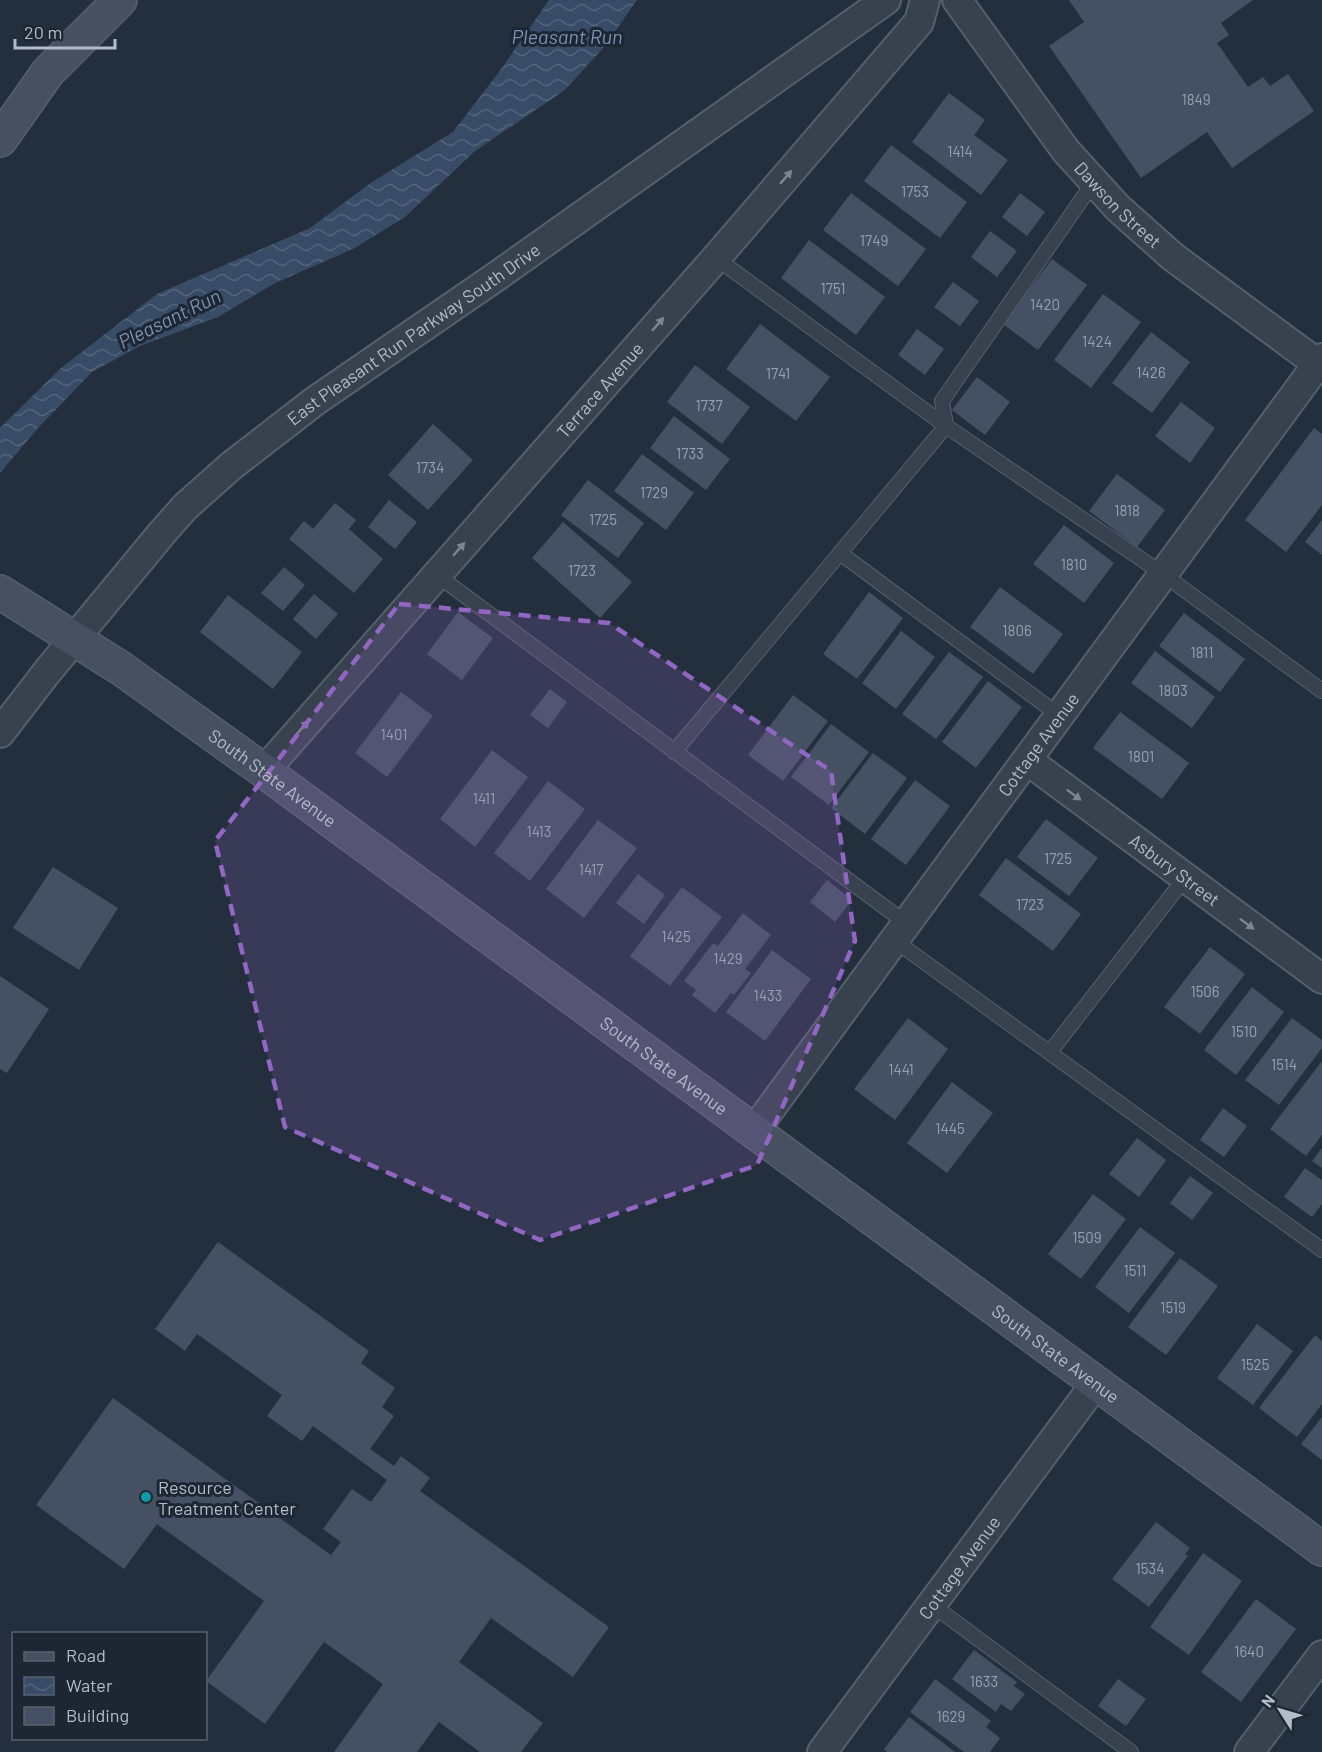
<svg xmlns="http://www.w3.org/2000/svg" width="1322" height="1752" viewBox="0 0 1322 1752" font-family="Barlow,sans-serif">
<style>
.water{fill:url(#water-waves)}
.building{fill:#455162}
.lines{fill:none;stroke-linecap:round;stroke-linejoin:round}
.lane-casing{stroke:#565f6c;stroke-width:16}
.street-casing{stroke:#565f6c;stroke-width:32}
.secondary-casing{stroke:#565f6c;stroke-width:36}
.lane{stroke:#38414e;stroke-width:14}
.street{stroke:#38414e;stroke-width:28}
.secondary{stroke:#465061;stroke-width:33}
.oneway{fill:#7c8592}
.marked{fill:#9266c3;fill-opacity:0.2;stroke:#9266c3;stroke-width:4.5;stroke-dasharray:12 8;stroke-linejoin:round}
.culture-dot{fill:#0f9aa8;stroke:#1d2633;stroke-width:2}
.labels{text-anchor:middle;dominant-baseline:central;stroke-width:6;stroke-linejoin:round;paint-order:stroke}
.number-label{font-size:15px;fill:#98a1af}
.street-label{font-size:18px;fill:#b4bcc9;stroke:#1d2633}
.poi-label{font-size:18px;fill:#b4bcc9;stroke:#1d2633;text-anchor:start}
.water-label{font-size:20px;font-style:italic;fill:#7c92b1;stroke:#1d2633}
</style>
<defs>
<pattern id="water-waves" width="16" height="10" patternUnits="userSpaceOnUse" patternTransform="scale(1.5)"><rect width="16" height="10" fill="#394c67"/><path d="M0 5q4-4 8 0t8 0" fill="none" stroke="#53647b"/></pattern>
</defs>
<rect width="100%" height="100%" fill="#242f3e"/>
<polygon class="water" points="549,0 637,0 605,46 565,90 475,151 405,217 353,249 275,283 218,317 140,346 92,372 39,427 0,473 0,428 61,368 157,294 310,228 372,182 453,132 499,72"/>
<g class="building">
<polygon points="1069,0 1253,0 1221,23 1229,35 1217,43 1248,87 1263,77 1270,86 1288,74 1314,111 1232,168 1207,132 1141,178 1049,46 1084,22"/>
<polygon points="949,93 985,120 974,135 1008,160 981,195 912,142"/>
<polygon points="891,145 967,202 940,238 864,181"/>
<polygon points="851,193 926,249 898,286 823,230"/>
<polygon points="1020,193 1045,212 1027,236 1002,217"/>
<polygon points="990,231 1017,251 997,277 971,257"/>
<polygon points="809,240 885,297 856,335 781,278"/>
<polygon points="1052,259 1087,285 1038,350 1003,324"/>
<polygon points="953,282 979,301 960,326 934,307"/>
<polygon points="1103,294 1141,322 1091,388 1054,360"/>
<polygon points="760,324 830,377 796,421 726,369"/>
<polygon points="917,329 944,349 925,375 898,355"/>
<polygon points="1151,332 1190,362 1152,413 1112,383"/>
<polygon points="695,365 750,407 722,444 667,402"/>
<polygon points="977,377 1010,402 985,435 952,410"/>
<polygon points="1181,402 1215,428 1190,463 1155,436"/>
<polygon points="674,416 730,459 706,490 650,448"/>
<polygon points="433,424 473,460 428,510 388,475"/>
<polygon points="1314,428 1322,434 1322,505 1286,552 1245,520"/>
<polygon points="642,454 694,493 666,530 614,491"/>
<polygon points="1117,474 1165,510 1137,547 1089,511"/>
<polygon points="588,480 644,523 618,558 561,515"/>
<polygon points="389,500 417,522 395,549 368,527"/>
<polygon points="335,503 356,520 349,529 383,559 354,593 289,539 304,521 313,529"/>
<polygon points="1322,520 1322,555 1305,542"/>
<polygon points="563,522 632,582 600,618 532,558"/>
<polygon points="1064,525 1114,563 1084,603 1033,564"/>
<polygon points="284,567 305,585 283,611 261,593"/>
<polygon points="1000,587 1063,634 1033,674 970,627"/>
<polygon points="869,592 903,618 857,679 823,654"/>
<polygon points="314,594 338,614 316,639 293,619"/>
<polygon points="228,595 302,652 273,689 200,632"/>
<polygon points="458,612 493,638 462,680 427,654"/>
<polygon points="1184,613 1245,659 1220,692 1159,646"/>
<polygon points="901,631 935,657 896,709 862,683"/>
<polygon points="1155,651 1215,697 1192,728 1131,683"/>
<polygon points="949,652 983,677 936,739 902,714"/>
<polygon points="988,681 1022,707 976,768 942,742"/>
<polygon points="550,689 567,702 548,728 530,715"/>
<polygon points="401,692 433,716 387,777 355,753"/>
<polygon points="793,695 828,721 783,781 748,755"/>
<polygon points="1120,712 1189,763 1162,799 1093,748"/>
<polygon points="831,724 869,752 829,805 791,777"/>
<polygon points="492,750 528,777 475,847 440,819"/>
<polygon points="873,753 907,778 865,834 831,808"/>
<polygon points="915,780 950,806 906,865 871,839"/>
<polygon points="548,781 585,809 530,881 494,853"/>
<polygon points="1046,819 1098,858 1069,896 1017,857"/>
<polygon points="598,820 637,848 584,918 546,889"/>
<polygon points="1006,858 1081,914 1053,951 979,895"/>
<polygon points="53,867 118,908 79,970 13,928"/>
<polygon points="638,874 665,895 644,924 616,903"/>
<polygon points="827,880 852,900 835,922 810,902"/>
<polygon points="682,887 722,917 670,986 630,956"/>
<polygon points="743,913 771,935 745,969 751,973 734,995 731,993 715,1013 692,995 696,990 684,981 713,943 718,946"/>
<polygon points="1210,947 1245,974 1200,1034 1164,1007"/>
<polygon points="772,950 811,979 765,1041 726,1012"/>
<polygon points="0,976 49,1009 7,1073 0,1069"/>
<polygon points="1252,987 1284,1012 1236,1075 1204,1050"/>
<polygon points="908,1018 948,1049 895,1120 854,1089"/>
<polygon points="1292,1018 1322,1040 1322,1048 1279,1105 1245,1080"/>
<polygon points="1322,1061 1322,1135 1306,1156 1270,1129"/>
<polygon points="952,1082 993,1113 947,1173 907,1143"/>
<polygon points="1223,1108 1247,1126 1224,1157 1200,1140"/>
<polygon points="1137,1138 1166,1160 1139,1197 1109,1174"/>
<polygon points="1322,1148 1322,1168 1312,1161"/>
<polygon points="1305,1168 1322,1180 1322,1204 1312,1217 1284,1197"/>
<polygon points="1190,1176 1213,1193 1192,1220 1170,1203"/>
<polygon points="1093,1194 1126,1219 1081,1279 1048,1254"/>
<polygon points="1140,1227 1175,1253 1129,1313 1095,1287"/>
<polygon points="218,1242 369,1351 361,1363 395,1388 382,1407 394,1416 370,1449 394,1466 401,1456 430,1478 420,1491 609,1627 573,1677 491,1618 459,1662 543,1723 521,1752 480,1752 439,1722 417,1752 334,1752 383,1684 324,1642 265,1724 206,1681 264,1601 157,1524 124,1569 36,1505 113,1398 331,1555 341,1542 323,1529 352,1489 371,1502 387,1480 313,1426 302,1441 267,1416 282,1395 197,1334 185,1351 155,1329"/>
<polygon points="1180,1258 1218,1286 1166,1355 1128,1327"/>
<polygon points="1257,1324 1293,1351 1253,1405 1217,1378"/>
<polygon points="1315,1335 1322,1341 1322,1404 1297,1437 1259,1408"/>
<polygon points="1322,1417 1322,1460 1301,1444"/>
<polygon points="1156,1522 1190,1548 1185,1554 1188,1556 1149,1607 1112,1579"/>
<polygon points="1203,1553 1242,1581 1189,1655 1150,1627"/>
<polygon points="1256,1599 1296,1629 1241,1702 1201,1672"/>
<polygon points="974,1650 1017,1682 1014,1686 1025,1694 1011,1711 1001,1704 996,1712 952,1679"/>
<polygon points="935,1679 991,1721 986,1727 1000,1738 990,1752 964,1752 910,1712"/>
<polygon points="1118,1679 1146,1699 1126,1726 1098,1706"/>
<polygon points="909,1717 955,1752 887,1752 884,1749"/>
</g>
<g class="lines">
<defs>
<g id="lane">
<polyline points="716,258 946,426"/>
<polyline points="946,426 942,401 1093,183"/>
<polyline points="840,553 1060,716"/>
<polyline points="437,575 906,923"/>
<polyline points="674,752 946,426 1163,574 1322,691"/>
<polyline points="894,940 1322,1250"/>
<polyline points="1050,1052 1185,878"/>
<polyline points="931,1604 1131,1752"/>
</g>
<g id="street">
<path id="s1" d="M957,0L1066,151L1118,208L1173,257L1322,367"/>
<path id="s2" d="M0,733L47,672L162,533L185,507L231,466L315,401L497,276L886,0"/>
<path id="s3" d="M1027,760L1322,979"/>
<path id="s4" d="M264,771L716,258L919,22L925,0"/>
<path id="s5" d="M754,1131L1322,358"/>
<path id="s6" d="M822,1752L1096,1383"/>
<polyline points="1249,1752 1322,1655"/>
</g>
<g id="secondary">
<polyline points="0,140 48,72 120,0"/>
<path id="s7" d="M0,592L122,669L264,771L1322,1549"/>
</g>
</defs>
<use href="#lane" class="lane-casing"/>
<use href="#street" class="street-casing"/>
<use href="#secondary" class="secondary-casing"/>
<use href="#lane" class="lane"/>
<use href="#street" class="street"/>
<use href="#secondary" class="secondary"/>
</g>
<defs><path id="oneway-solid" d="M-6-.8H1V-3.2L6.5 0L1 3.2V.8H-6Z" transform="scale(1.5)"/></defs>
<g class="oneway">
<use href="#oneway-solid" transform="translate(786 177) rotate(-49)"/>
<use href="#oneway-solid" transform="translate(658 324) rotate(-49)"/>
<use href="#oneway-solid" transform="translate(459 549) rotate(-49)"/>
<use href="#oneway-solid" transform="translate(303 727) rotate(-49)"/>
<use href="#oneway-solid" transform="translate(1074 795) rotate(37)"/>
<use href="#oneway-solid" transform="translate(1247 924) rotate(37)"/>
</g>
<path class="marked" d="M399,604L609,623L831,771L855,941L757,1165L540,1240L285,1127L215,841Z"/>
<circle class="culture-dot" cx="146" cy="1497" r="6"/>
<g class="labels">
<g class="number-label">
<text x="1196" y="99">1849</text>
<text x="960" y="151">1414</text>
<text x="915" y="191">1753</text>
<text x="874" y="240">1749</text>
<text x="833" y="288">1751</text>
<text x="1045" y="304">1420</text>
<text x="1097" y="341">1424</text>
<text x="1151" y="372">1426</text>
<text x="778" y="373">1741</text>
<text x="709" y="405">1737</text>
<text x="690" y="453">1733</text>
<text x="430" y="467">1734</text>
<text x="654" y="492">1729</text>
<text x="1127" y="510">1818</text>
<text x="603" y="519">1725</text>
<text x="1074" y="564">1810</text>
<text x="582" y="570">1723</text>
<text x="1017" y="630">1806</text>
<text x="1202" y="652">1811</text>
<text x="1173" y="690">1803</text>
<text x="394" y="734">1401</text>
<text x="1141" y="756">1801</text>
<text x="484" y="798">1411</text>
<text x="539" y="831">1413</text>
<text x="1058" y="858">1725</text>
<text x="591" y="869">1417</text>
<text x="1030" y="904">1723</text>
<text x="676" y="936">1425</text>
<text x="728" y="958">1429</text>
<text x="1205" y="991">1506</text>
<text x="768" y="995">1433</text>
<text x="1244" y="1031">1510</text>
<text x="1284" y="1064">1514</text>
<text x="901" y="1069">1441</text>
<text x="950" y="1128">1445</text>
<text x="1087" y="1237">1509</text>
<text x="1135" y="1270">1511</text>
<text x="1173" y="1307">1519</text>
<text x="1255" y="1364">1525</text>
<text x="1150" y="1568">1534</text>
<text x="1249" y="1651">1640</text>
<text x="984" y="1681">1633</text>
<text x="951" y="1716">1629</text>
</g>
<g class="street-label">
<text stroke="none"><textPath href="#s1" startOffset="261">Dawson Street</textPath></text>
<text stroke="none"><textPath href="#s2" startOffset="579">East Pleasant Run Parkway South Drive</textPath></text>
<text stroke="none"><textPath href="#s4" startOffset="508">Terrace Avenue</textPath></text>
<text stroke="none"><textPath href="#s5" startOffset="480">Cottage Avenue</textPath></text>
<text stroke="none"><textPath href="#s7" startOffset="330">South State Avenue</textPath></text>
<text stroke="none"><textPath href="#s3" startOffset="184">Asbury Street</textPath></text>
<text stroke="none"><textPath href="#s7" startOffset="816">South State Avenue</textPath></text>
<text stroke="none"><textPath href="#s7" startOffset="1302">South State Avenue</textPath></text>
<text stroke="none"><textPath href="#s6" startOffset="230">Cottage Avenue</textPath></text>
</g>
<g class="poi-label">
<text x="158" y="1487">Resource<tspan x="158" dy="21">Treatment Center</tspan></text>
</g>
<g class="water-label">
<text x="567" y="36">Pleasant Run</text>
<text transform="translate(169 318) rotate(-26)">Pleasant Run</text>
</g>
</g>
<rect x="12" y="1632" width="195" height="108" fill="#1d2633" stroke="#59626f" stroke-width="1.5"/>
<rect x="24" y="1652" width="30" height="9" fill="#465061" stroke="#59626f" stroke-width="1.5"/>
<text x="66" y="1662" font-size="18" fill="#b4bcc9">Road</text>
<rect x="24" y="1677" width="30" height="18" fill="url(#water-waves)" stroke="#59626f" stroke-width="1.5"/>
<text x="66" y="1692" font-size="18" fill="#b4bcc9">Water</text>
<rect x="24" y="1707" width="30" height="18" fill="#455162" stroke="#59626f" stroke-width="1.5"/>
<text x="66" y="1722" font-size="18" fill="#b4bcc9">Building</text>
<g transform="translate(1280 1710) rotate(307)" stroke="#1d2633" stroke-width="4.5" paint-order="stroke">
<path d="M0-4.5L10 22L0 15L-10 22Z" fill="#b4bcc9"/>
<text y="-9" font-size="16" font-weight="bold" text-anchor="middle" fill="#b4bcc9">N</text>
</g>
<path d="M15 39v9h100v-9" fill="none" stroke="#b4bcc9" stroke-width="3"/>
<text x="24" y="39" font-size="18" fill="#b4bcc9" stroke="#1d2633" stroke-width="4.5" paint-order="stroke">20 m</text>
</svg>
